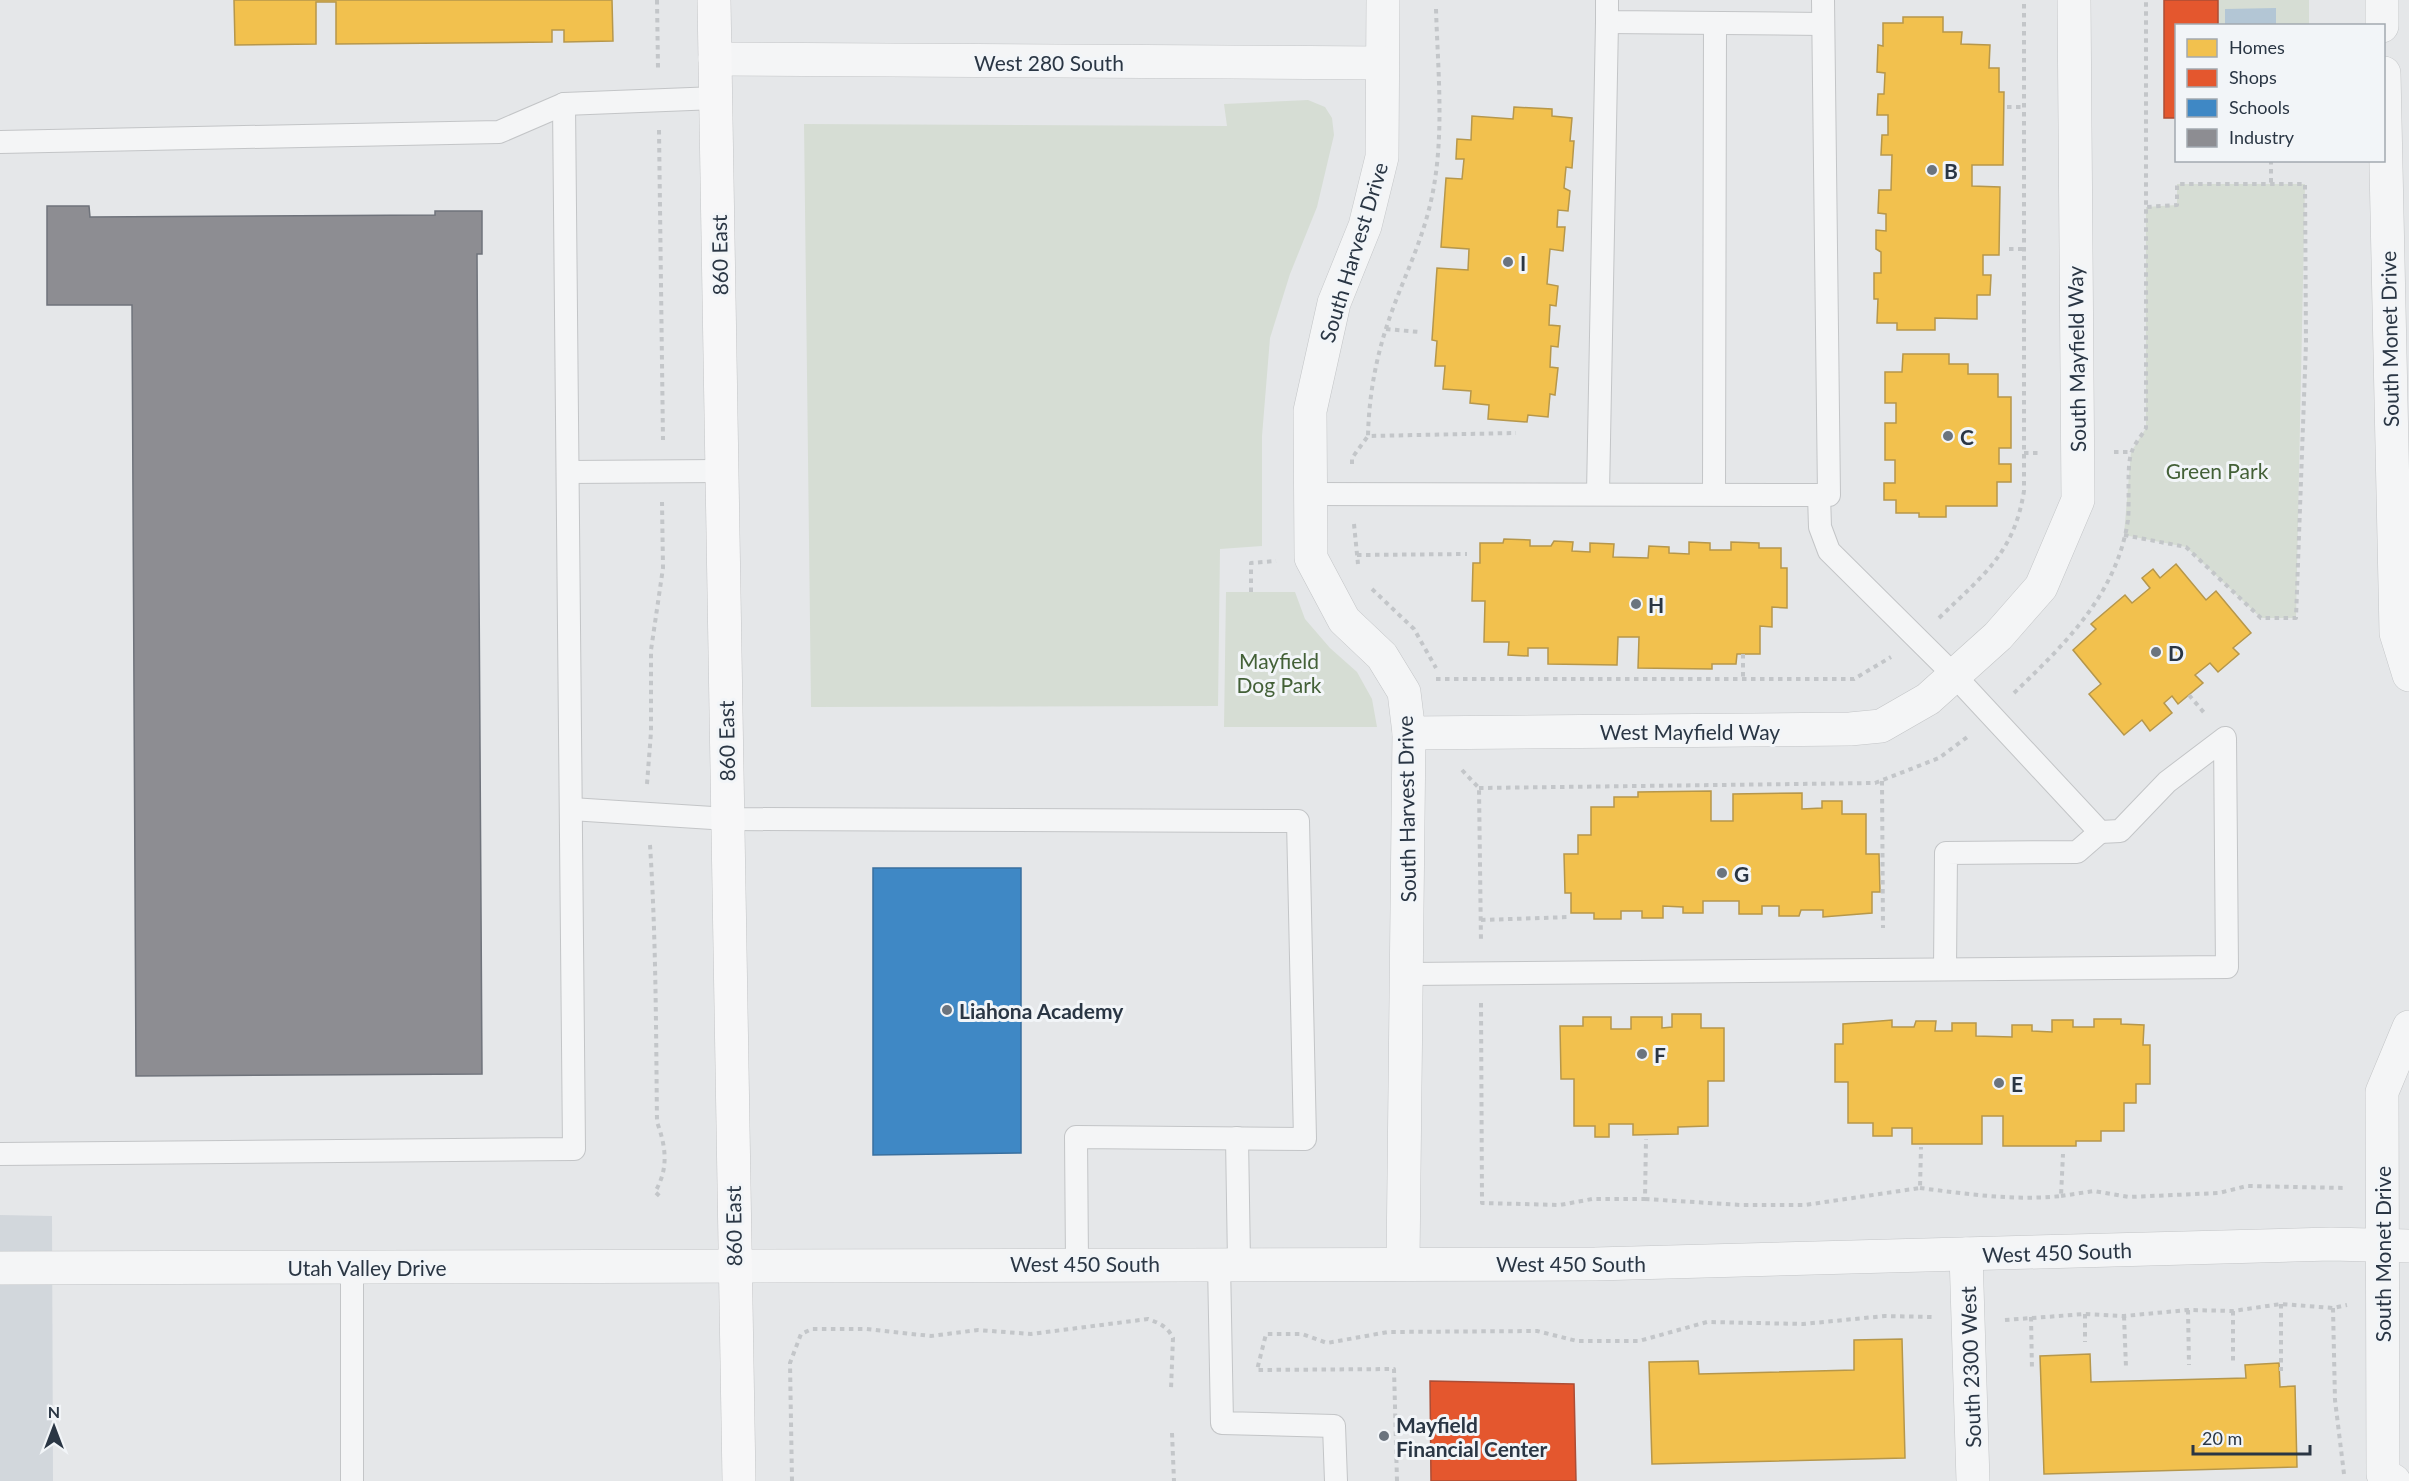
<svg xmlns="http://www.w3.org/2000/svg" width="2409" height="1481" viewBox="0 0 2409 1481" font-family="Lato,sans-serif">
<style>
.built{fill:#d2d7dc}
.green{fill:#d6ddd4}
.water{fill:#b3c6d5}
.homes{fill:#f2c14e;stroke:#b6974b;stroke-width:1.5}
.shops{fill:#e4572e;stroke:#ac4d35;stroke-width:1.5}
.schools{fill:#3f88c5;stroke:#396f9e;stroke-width:1.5}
.industry{fill:#8d8d92;stroke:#6f737b;stroke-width:1.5}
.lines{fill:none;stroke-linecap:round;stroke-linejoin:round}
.lane-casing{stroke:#c3c5c7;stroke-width:24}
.street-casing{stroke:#c3c5c7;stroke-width:34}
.secondary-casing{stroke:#c3c5c7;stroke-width:34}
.path{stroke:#c3c6c9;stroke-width:4;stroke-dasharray:4.5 4.5;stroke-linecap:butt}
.lane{stroke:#f4f5f6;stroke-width:22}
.street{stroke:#f4f5f6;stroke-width:33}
.secondary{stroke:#f7f7f8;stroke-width:33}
.poi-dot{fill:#6b747e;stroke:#f2f5f8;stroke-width:2}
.labels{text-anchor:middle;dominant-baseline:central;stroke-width:6;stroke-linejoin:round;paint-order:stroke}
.street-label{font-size:21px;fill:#2a3644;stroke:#f2f5f8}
.poi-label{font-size:21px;font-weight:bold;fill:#2a3644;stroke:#f2f5f8;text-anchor:start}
.park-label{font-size:21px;fill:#436037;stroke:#f2f5f8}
</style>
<rect width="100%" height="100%" fill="#e5e7e9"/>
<polygon class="built" points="0,1215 52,1216 53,1481 0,1481"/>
<g class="green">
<rect x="2218" y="0" width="91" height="25"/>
<polygon points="1308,100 1325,107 1332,118 1334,135 1317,207 1290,274 1270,338 1262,436 1262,546 1220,549 1218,706 811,707 804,124 1227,126 1224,104"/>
<polygon points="2177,184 2305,184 2296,618 2261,618 2186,547 2124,535 2131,452 2146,428 2146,207 2177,205"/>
<polygon points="1226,592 1295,592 1305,619 1330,648 1357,672 1372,699 1377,727 1224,727"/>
</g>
<polygon class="water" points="2276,8 2276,25 2225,25 2225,9"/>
<g class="homes">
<polygon points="234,0 612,0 613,41 564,42 564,30 552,30 552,42 336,44 336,2 316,2 316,44 235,45"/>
<polygon points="1903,17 1943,17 1943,32 1962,32 1961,44 1990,45 1989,68 1999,68 1999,92 2004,92 2003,165 1972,165 1972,186 2000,187 1999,255 1983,255 1983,275 1991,275 1990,295 1977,295 1977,319 1935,318 1935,330 1897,330 1897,323 1877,323 1878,299 1874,299 1874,273 1881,273 1881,252 1876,249 1876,230 1886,231 1886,214 1878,213 1879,190 1891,190 1892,155 1881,155 1882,135 1888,135 1888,115 1877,115 1878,94 1884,94 1885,73 1877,72 1878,45 1883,46 1883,23 1903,23"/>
<polygon points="1514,107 1552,109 1552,116 1572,118 1570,141 1574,141 1572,168 1566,167 1564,188 1570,191 1568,211 1558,210 1557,227 1565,227 1563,251 1550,249 1547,284 1558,286 1556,306 1550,305 1549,325 1560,326 1558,347 1551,346 1550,367 1558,368 1555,395 1550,394 1548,417 1528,415 1527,422 1488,419 1489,405 1470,403 1471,391 1443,389 1445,366 1435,366 1437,341 1432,340 1437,268 1468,270 1469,249 1441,247 1446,178 1462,179 1464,159 1456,159 1457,139 1471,140 1472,116 1513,119"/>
<polygon points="1903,354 1949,354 1949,364 1968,364 1968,374 1998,374 1998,397 2011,397 2011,448 1999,448 1999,464 2011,464 2011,482 1997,482 1997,506 1946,506 1946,517 1919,517 1919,513 1896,513 1896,500 1884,500 1884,483 1895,483 1895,460 1885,460 1885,423 1896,423 1896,403 1885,403 1885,372 1902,372"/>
<polygon points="1504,539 1530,540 1530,546 1551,546 1554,541 1573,542 1572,551 1590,552 1590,543 1614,544 1613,557 1648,558 1649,546 1669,547 1669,553 1689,554 1689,542 1710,543 1710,550 1731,550 1731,542 1759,543 1759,548 1781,548 1781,568 1787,568 1787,608 1772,607 1772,627 1760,626 1760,654 1737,654 1736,664 1712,664 1712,669 1638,668 1639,637 1618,637 1617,665 1548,664 1548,648 1528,648 1528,656 1508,655 1509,642 1484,642 1485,601 1472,601 1473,563 1480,563 1480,543 1503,543"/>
<polygon points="2176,564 2206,600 2216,591 2251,633 2233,648 2239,654 2218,672 2210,663 2195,675 2203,683 2178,704 2172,696 2164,703 2172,713 2150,731 2142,720 2124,735 2089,694 2101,684 2073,650 2096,629 2091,624 2125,595 2132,603 2150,588 2142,578 2153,569 2160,578"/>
<polygon points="1711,791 1711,821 1733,821 1733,794 1802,793 1802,809 1822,808 1822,801 1842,801 1842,814 1866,814 1866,854 1879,854 1880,892 1872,892 1872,913 1823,917 1823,910 1801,910 1799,916 1779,916 1779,906 1762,906 1762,914 1739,914 1739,901 1703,901 1703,913 1683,913 1683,907 1663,906 1663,918 1642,918 1642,911 1621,911 1621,919 1594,919 1594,913 1571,913 1571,893 1565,893 1564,854 1578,854 1578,835 1591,835 1591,807 1614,807 1614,797 1638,797 1638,792"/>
<polygon points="1672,1014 1701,1014 1701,1028 1724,1028 1724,1081 1708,1081 1708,1126 1678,1127 1678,1134 1633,1135 1633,1124 1609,1124 1609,1137 1595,1137 1595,1126 1574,1126 1574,1079 1561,1079 1560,1026 1583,1026 1583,1017 1611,1017 1611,1029 1631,1029 1631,1017 1662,1017 1662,1028 1672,1027"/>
<polygon points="2094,1019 2121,1019 2121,1024 2144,1025 2143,1045 2150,1045 2150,1084 2136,1084 2136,1103 2124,1103 2124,1131 2101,1131 2101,1141 2076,1141 2076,1146 2003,1146 2003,1116 1982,1116 1982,1144 1912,1144 1912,1128 1892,1128 1892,1136 1873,1136 1873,1123 1848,1123 1848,1082 1835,1082 1835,1044 1843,1044 1843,1024 1892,1020 1892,1027 1914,1027 1916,1021 1936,1021 1935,1031 1952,1031 1952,1023 1976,1023 1976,1036 2012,1037 2012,1025 2032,1025 2032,1031 2052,1032 2052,1020 2073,1020 2073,1027 2094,1027"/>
<polygon points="1902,1339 1905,1458 1652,1464 1649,1362 1698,1361 1699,1374 1854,1370 1854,1340"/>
<polygon points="2090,1354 2091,1382 2246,1378 2245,1365 2279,1363 2280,1387 2295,1386 2297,1467 2044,1474 2040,1356"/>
</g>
<g class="shops">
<polygon points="2164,0 2218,0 2218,26 2176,26 2176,118 2164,118"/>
<polygon points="1430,1381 1574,1384 1576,1481 1431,1481"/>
</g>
<polygon class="schools" points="873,868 1021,868 1021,1153 873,1155"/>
<polygon class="industry" points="47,206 89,206 90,217 435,215 435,211 482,211 482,254 477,254 482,1074 136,1076 132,305 47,305"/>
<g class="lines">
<defs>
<g id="lane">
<polyline points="1607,0 1607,22 1823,24"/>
<polyline points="0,142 499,132 564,104 716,98"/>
<polyline points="568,472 722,471"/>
<polyline points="1598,493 1607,22"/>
<polyline points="1310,494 1819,495 1820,527 1829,551 1953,674 2100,832 2120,831 2167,782 2225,738 2227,967 1407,974"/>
<polyline points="1714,494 1715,24"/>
<polyline points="1819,495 1829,495 1823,0"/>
<polyline points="571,809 728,819 1298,821 1305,1139 1076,1137 1077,1263"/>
<polyline points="1945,969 1946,853 2077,852 2100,832"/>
<polyline points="1237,1138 1239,1263"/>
<polyline points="0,1154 574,1149 564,104"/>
<polyline points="1219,1263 1222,1423 1334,1426 1336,1481"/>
<polyline points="352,1267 352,1481"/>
</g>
<g id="street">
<polyline points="1383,0 1382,157 1365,226 1334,303 1310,411 1311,558 1344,620 1382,656 1404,692 1409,733 1403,1263"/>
<polyline points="2382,0 2382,26"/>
<polyline points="715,59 1382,63"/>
<polyline points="2384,73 2396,633 2409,675"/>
<polyline points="1409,733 1850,729 1881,726 1928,699 1998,636 2041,587 2078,500 2074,0"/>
<polyline points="1966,1254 1973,1481"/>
<polyline points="0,1268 1595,1264 2331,1244 2409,1246"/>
<polyline points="2394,1481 2383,1474 2382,1092 2409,1027"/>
</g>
<polyline id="secondary" points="714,0 739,1481"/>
</defs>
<use href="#lane" class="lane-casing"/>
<use href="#street" class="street-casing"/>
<use href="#secondary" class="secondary-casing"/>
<g class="path">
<polyline points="657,0 658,68"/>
<path d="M1436,9C1438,77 1446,147 1428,213C1419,247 1404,278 1392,311C1377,352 1369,392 1368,436L1516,433"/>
<polyline points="2007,107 2024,107"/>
<polyline points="659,130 663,440"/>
<polyline points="2271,160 2271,184"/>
<polyline points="2009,249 2024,249"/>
<polyline points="1386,329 1419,332"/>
<polyline points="2114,452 2131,452"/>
<polyline points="2024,453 2042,453"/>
<polyline points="1352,464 1352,458 1368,436"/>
<polyline points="1354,524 1358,564"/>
<polyline points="2124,535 2186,547 2261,618 2296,618 2306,343 2305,184 2177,184 2177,205 2146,207"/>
<polyline points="1357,555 1467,554"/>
<polyline points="1372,589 1414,629 1436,668"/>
<polyline points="1251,592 1251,563 1276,561"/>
<path d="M1939,618C1982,576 2014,554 2024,491V0"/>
<polyline points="1743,654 1743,679"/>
<polyline points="1436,679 1854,679 1891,657"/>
<path d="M2014,693C2065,644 2117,594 2128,520C2130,502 2126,465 2132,451C2135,443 2142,435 2146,428V0"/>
<polyline points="2189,695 2206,715"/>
<polyline points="1462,770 1479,788 1481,942"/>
<polyline points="1882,781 1883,928"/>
<polyline points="647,784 651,732 651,650 663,568 662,502"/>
<polyline points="1479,788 1875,783 1939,758 1970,735"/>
<path d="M650,845C656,937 656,1030 657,1122C666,1147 669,1168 655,1192L662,1198"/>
<polyline points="1481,920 1570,917"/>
<polyline points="1481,1003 1482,1203 1560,1205 1592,1199 1645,1199 1646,1139"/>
<path d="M1920,1188C1967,1194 2014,1201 2061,1196L2063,1154"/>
<polyline points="2061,1196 2094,1191 2129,1197 2219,1193 2247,1186 2345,1188"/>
<polyline points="1645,1199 1741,1205 1805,1205 1920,1188 1921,1147"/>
<polyline points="2281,1304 2281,1371"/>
<polyline points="2333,1308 2335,1400 2344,1474"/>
<polyline points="2188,1310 2189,1365"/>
<polyline points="2233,1311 2233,1361"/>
<polyline points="2085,1314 2085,1342"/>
<polyline points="2124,1316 2126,1367"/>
<polyline points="2031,1317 2032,1370"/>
<polyline points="2005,1320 2085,1314 2124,1316 2188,1310 2233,1311 2281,1304 2333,1308 2347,1305"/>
<polyline points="1172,1433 1174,1481"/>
<path d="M792,1481L790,1363L801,1334L812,1329H866L931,1336L978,1330L1031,1334L1148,1319C1159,1323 1167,1326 1173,1338L1171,1389"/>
<polyline points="1397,1481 1394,1369 1257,1370 1266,1334 1302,1334 1327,1343 1388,1332 1537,1331 1577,1341 1639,1341 1707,1322 1803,1324 1885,1316 1932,1317"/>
</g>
<use href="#lane" class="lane"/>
<use href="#street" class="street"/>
<use href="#secondary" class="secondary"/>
</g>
<g class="poi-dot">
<circle cx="1932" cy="170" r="6"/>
<circle cx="1508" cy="262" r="6"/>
<circle cx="1948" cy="436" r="6"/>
<circle cx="1636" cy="604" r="6"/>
<circle cx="2156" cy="652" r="6"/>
<circle cx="1722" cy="873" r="6"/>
<circle cx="947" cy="1010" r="6"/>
<circle cx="1642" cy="1054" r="6"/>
<circle cx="1999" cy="1083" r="6"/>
<circle cx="1384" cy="1436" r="6"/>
</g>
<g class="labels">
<g class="street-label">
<text x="1049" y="62">West 280 South</text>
<text transform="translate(1353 252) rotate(-73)">South Harvest Drive</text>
<text transform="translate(719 255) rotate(-91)">860 East</text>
<text transform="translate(2389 339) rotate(-91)">South Monet Drive</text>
<text transform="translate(2076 359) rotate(-91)">South Mayfield Way</text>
<text x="1690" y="731">West Mayfield Way</text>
<text transform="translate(726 741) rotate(-91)">860 East</text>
<text transform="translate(1406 809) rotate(-91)">South Harvest Drive</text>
<text transform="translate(733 1226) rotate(-91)">860 East</text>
<text transform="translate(2057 1252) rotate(-2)">West 450 South</text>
<text transform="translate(2382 1254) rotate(-90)">South Monet Drive</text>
<text x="1085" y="1263">West 450 South</text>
<text x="1571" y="1263">West 450 South</text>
<text x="367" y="1267">Utah Valley Drive</text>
<text transform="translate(1970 1367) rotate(-92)">South 2300 West</text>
</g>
<g class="poi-label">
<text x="1944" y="170">B</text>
<text x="1520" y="262">I</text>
<text x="1960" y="436">C</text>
<text x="1648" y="604">H</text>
<text x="2168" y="652">D</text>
<text x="1734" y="873">G</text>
<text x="959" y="1010">Liahona Academy</text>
<text x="1654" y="1054">F</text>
<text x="2011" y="1083">E</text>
<text x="1396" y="1424">Mayfield<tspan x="1396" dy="24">Financial Center</tspan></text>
</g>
<g class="park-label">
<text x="2217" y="470">Green Park</text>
<text x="1279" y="660">Mayfield<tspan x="1279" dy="24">Dog Park</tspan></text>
</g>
</g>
<rect x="2175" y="24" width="210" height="138" fill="#f2f5f8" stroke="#a2a9b0" stroke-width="1.5"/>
<rect x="2187" y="39" width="30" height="18" fill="#f2c14e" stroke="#a2a9b0" stroke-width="1.5"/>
<text x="2229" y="54" font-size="18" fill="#2a3644">Homes</text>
<rect x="2187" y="69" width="30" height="18" fill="#e4572e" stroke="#a2a9b0" stroke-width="1.5"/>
<text x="2229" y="84" font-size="18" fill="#2a3644">Shops</text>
<rect x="2187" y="99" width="30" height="18" fill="#3f88c5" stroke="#a2a9b0" stroke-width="1.5"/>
<text x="2229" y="114" font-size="18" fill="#2a3644">Schools</text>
<rect x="2187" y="129" width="30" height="18" fill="#8d8d92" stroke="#a2a9b0" stroke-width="1.5"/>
<text x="2229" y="144" font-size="18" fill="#2a3644">Industry</text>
<g transform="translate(54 1427)" stroke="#f2f5f8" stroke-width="4.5" paint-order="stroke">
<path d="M0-4.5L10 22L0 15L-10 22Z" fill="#2a3644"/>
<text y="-9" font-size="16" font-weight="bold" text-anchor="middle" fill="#2a3644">N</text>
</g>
<path d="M2193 1445v9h117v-9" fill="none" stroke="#2a3644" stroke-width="3"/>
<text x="2202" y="1445" font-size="18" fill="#2a3644" stroke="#f2f5f8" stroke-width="4.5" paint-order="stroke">20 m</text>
</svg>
